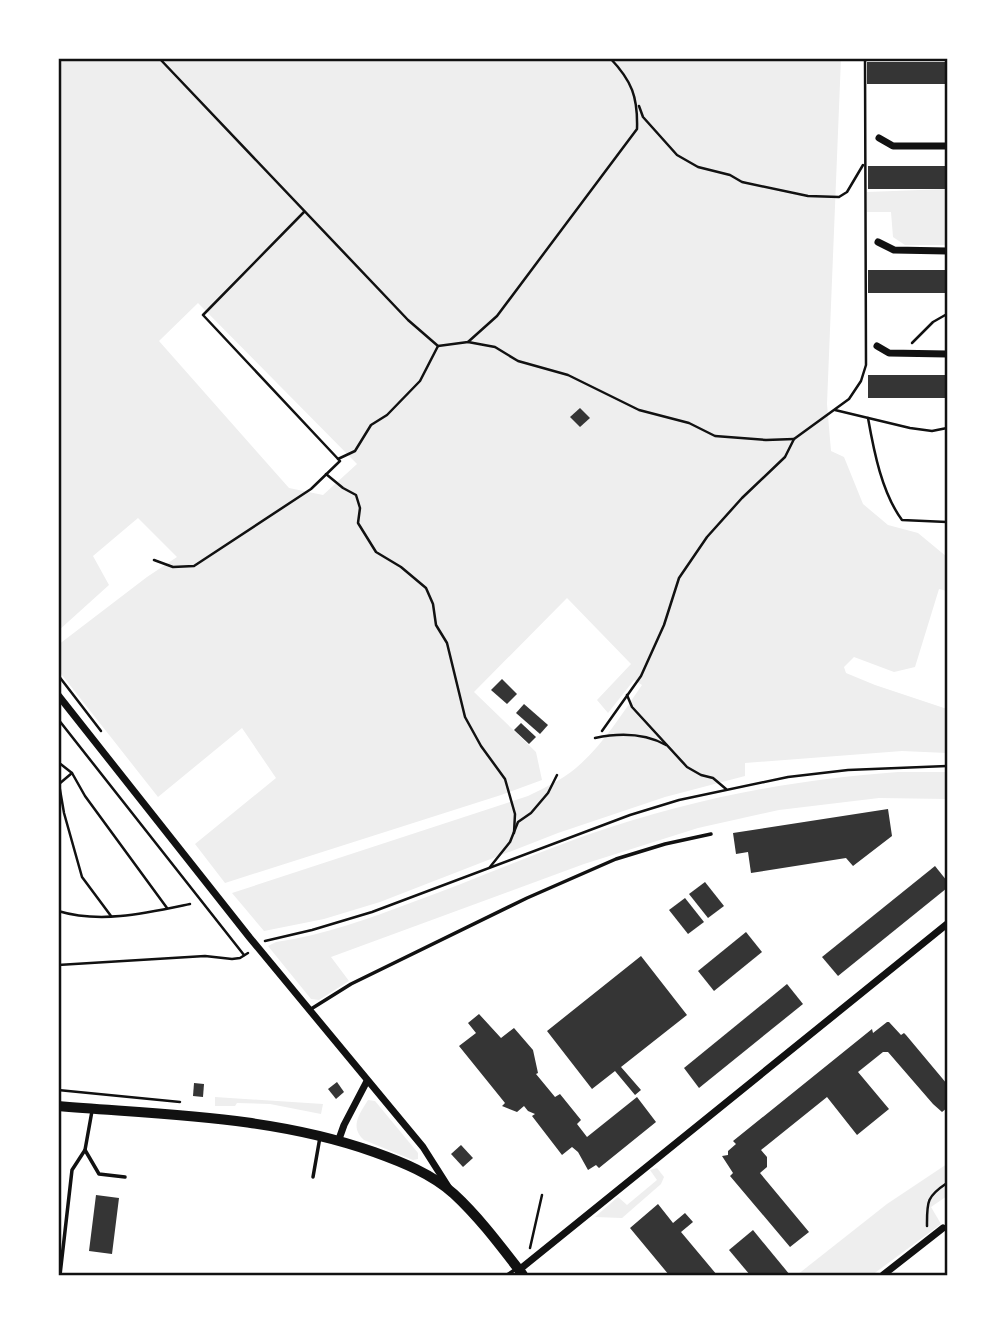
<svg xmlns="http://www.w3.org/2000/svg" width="1005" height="1333" viewBox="0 0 1005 1333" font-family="'IBM Plex Sans',sans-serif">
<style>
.green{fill:#eee;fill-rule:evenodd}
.building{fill:#353535}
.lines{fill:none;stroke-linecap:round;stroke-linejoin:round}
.path{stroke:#111;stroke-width:2.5}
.service{stroke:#111;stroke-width:3.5}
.minor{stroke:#111;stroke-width:7}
.secondary{stroke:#111;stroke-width:10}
.neatline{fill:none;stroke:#111;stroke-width:2.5}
</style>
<rect width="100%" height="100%" fill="#fff"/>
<g class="green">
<path d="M58,58H841L827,404L831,451L844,457L863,504L888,525L918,533L947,557V591L939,589L915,667L894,672L854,657L844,667L846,673L875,685L947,709V753L902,751L745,763V776L665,797L558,833L380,902L324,919L264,931L232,893L528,796C544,788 562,780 576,768C603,745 622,714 642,685L634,680L608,713L597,700L631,664L567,598L474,692L536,752L542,780L501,795L225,883L195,844L276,778L242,728L158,797L58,670V645L147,577L177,557L138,518L93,556L109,585L58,631ZM198,303L357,464L323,495L289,488L159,341Z"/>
<polygon points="947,189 947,245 905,245 893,237 891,212 867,212 867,192"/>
<path d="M898,772H947V799L879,798L779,810L698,828L584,864L331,957L349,981L319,1000L311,999L268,946L276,942C324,935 368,919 413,902C471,881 529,856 587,835C691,799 789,780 898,772Z"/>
<polygon points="215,1097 323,1104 321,1114 270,1104 237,1103 235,1106 215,1106"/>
<path d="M368,1100L375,1101L418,1153V1159L413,1160L364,1140C349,1127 360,1113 368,1100Z"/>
<polygon points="947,1164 947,1196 931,1207 941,1224 872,1275 797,1275 887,1204"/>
<polygon points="657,1168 664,1177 661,1184 622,1218 595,1217 618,1197 627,1205 657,1180 650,1170"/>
</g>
<g class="building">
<rect x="867" y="62" width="80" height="22"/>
<rect x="868" y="166" width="79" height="23"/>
<rect x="868" y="270" width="79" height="23"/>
<rect x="868" y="375" width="79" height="23"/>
<polygon points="580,408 590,418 580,427 570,417"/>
<polygon points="502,679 517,694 507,704 491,690"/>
<polygon points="524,704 548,725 540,734 516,713"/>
<polygon points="521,723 536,737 529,744 514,730"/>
<polygon points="888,809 892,836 853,866 846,858 751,873 748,852 736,854 733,833"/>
<polygon points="935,866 947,881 947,888 838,976 822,957"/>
<polygon points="705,882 724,906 708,918 689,894"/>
<polygon points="685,898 704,922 688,934 669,910"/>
<polygon points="746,932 762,952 714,991 698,971"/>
<polygon points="641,956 687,1015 621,1067 641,1090 635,1095 615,1071 592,1089 547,1031"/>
<polygon points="787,984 803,1004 699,1088 684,1068"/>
<polygon points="479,1014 501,1038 514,1028 533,1050 538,1073 536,1074 555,1097 560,1094 581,1120 577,1124 587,1137 637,1097 656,1122 599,1168 596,1165 588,1170 578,1152 572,1147 562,1155 532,1116 535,1114 528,1111 524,1106 517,1112 502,1106 505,1103 459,1046 476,1033 468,1023"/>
<polygon points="887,1022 889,1022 901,1035 904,1033 906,1035 947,1084 947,1108 942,1112 933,1104 888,1052 883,1052 858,1072 889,1109 857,1135 827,1097 761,1150 767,1157 767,1167 760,1173 809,1232 790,1247 730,1176 733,1173 722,1156 728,1155 728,1151 736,1144 733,1141 872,1029 873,1033"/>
<polygon points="337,1082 344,1092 336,1099 328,1089"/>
<polygon points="194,1083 204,1084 203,1097 193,1096"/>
<polygon points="461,1145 473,1158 463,1167 451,1154"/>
<polygon points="96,1195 119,1198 112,1254 89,1251"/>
<polygon points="658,1204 673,1223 685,1213 693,1222 681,1232 717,1275 669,1275 630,1228"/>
<polygon points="753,1230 790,1275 750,1275 729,1250"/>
</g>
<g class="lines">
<g class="path">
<path d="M159,58L408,320L438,346L468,342L497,316L637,129C638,97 632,81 610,58"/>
<polyline points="639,106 643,117 677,155 698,167 730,175 742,182 808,196 839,197 847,192 863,165"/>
<polyline points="468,342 495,347 518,361 568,375 639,410 689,423 715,436 766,440 794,439"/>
<polyline points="912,343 933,322 947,314"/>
<polyline points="835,410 910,428 932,431 947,428"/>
<path d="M868,418C874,452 882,493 902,520L947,522"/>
<polyline points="338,459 355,451 371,425 387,415 420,381 438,346"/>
<polyline points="326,474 343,488 356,495 360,508 358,523 376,552 401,567 426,588 433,604 436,625 447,643 465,717 481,746 505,779 515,814 514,833"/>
<polyline points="154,560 173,567 194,566 311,489 340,461 203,315 304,212"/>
<polyline points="58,675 101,731"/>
<polyline points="627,695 632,707 687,767 701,775 713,778 726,789"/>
<polyline points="58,719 244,955"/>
<polyline points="602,731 641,676 664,625 679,578 707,537 742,498 785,457 794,439 849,399 861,381 866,365 865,58"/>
<path d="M595,738C619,733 644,733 666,745"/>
<polyline points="58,762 72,773 85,796 167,908"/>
<polyline points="72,773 59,784 64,813 82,877 111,916"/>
<polyline points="490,867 510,842 518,822 531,813 548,793 557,775"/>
<path d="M58,911C101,924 147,913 190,904"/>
<polyline points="265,941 312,930 372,912 630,815 679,800 788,777 848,770 947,766"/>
<polyline points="58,965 205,956 232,959 240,958 248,953"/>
<polyline points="58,1090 180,1102"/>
<path d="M927,1226C927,1202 926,1197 947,1183"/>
<polyline points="530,1248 542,1195"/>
</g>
<g class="service">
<polyline points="311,1009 351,984 527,898 616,859 665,844 711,834"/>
<polyline points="85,1150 99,1174 125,1177"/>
<polyline points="313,1177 320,1137"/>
<polyline points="60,1275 72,1170 85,1150 92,1111"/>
<polyline points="507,1275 516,1269"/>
</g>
<g class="minor">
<polyline points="879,138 893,146 947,146"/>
<polyline points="878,242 894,250 947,251"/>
<polyline points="877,346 889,353 947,354"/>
<polyline points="58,695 250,938 423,1147 449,1188"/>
<polyline points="339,1139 344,1125 367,1081"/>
<polyline points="519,1270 947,924"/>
<polyline points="883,1275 943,1228"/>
</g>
<path class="secondary" d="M58,1106C164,1115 273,1116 374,1152C402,1162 432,1174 454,1194C480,1218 502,1248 523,1275"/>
</g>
<rect width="1005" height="1333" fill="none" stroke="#ffffff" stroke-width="119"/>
<rect x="60" y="60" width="886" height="1214" class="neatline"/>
</svg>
